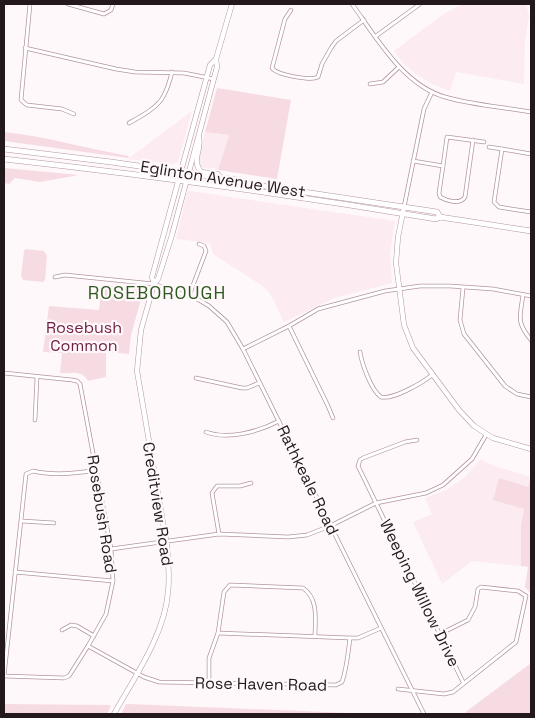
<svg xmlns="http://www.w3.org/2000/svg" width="535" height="718" viewBox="0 0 535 718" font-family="'Space Grotesk',sans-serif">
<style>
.built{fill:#fcebf0}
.green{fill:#f7dbe3}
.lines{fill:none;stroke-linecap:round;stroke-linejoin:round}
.street-casing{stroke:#b4969f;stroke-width:4.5}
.secondary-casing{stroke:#b4969f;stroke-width:5.5}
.primary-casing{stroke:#b4969f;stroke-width:6}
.street{stroke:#fff;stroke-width:3}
.secondary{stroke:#fff;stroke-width:4.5}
.primary{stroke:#fff;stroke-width:5}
.labels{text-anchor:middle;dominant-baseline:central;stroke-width:4.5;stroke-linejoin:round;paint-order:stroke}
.street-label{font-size:16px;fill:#23181c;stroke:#fff8fa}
.park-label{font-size:16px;fill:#6e1e40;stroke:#fff8fa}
.neighbourhood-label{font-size:18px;letter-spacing:1px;fill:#2f5a1f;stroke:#fff8fa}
</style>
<rect width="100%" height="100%" fill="#fff8fa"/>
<g class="built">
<polygon points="463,4 526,4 529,16 525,41 524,84 456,72 450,91 434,85 417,75 404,64 394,51 445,13"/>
<polygon points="192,111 178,162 173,164 128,159"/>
<polygon points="205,132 229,135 218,170 215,170 215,168 211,168 210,169 202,167 199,164 199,157"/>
<polygon points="189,191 395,221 390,254 392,283 335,298 284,322 270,293 261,285 213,254 210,243 176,239 187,193"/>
<polygon points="481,459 491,465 531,477 521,526 521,566 472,561 442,584 413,522 432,514 425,498 446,490 464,478"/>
</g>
<g class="green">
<polygon points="217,88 291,100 277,179 218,170 229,135 205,132"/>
<path d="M4,132C46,136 87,149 129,156L128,158L4,141Z"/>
<polygon points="4,168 79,175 40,182 15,178 9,184 4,183"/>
<polygon points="26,249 44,251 47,256 45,280 43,282 23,280 21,276 24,251"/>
<path d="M102,285L138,288L142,296L131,335L129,354L106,352V377L88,381C81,369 71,374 60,373L62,353L43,352L49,306L99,310Z"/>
<polygon points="531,477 531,594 525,587 528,567 521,566 521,526 524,509 493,500 499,478 528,487"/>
<polygon points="531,663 531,714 463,714"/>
<polygon points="4,704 109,705 111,706 107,714 4,714"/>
<polygon points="126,704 129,704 374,714 121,714"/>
</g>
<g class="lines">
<defs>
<g id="street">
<polyline points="30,4 21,100 27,105 62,109 74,114"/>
<polyline points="68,4 104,14 111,10 113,4"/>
<path d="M352,4C376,37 403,85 445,97C472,105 503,107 531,112"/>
<path d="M291,10L285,19L272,68C277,75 310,81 318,77L322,64L331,48L336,41L364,20"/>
<polyline points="376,36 420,4"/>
<polyline points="25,48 116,69 135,72 184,73 214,79"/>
<polyline points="370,84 383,82 399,67"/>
<path d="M129,123C140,117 159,107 164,95C168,88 170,80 172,72"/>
<polyline points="489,147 502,149"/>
<polyline points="531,154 502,149 494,202 499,207 531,212"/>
<path d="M413,161L443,166L439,193L440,197C447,201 460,205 465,197L473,140"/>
<polyline points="443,166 447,137 484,142"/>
<polyline points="404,207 424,109 432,92"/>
<polyline points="55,277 65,275 154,284 199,300 209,306 227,322 243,349 424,714"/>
<polyline points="463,288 460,320 464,334 505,386 517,394 531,397"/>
<path d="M523,295C520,317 516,322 531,340"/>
<polyline points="189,296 206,251 204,246 199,244"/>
<polyline points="289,326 328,406 333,418"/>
<polyline points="243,349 289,326 318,309 385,291 420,286 450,286 493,289 531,296"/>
<path d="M360,352C362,364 371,390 381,397C393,400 422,383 432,375"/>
<polyline points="4,373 72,380 77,381 80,384 111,549 113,581 106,614 88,646 69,676 64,678 4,676"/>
<polyline points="196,378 242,388 247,388 259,383"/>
<polyline points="35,420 37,377"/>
<path d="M206,432C228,440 258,432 279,421"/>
<polyline points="417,440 405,442 363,458 360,460 358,466 463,682"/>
<polyline points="22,521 54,523"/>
<polyline points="219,534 212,493 217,486 240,486 251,483"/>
<polyline points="111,549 219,534 288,537 307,535 330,526 376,503 426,493 443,485 472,459 486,435"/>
<polyline points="15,572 113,581"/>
<polyline points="62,630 71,625 77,626 94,636"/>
<polyline points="218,633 350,638 358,638 381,628"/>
<path d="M88,646L144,677L159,682L336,685L342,682C347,668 348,653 350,638"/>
<path d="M4,676L26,474L33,471C54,476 74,474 95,470"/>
<path d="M209,683V658L218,633L224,592L230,585L303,588C319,599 315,620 315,636"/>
<polyline points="398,689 444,694 453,692 516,642 526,596 518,591 481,587 478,589 475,607 468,620 440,634"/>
</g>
<g id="secondary">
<path d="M199,137C202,150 191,160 201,172L218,174L220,178"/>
<polyline points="404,207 398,237 396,263 404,325 413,348 459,410 474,426 493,438 531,449"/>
<polyline points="154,284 152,277 210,65 216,59"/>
<path d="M114,714C134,678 165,634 168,592C170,577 168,562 167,546L137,371L141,330L154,284L158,279L172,235L217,67L216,59L232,4"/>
</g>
<g id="primary">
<polyline points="4,149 111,162 237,180 251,184 437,212 440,217"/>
<path d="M4,159C148,175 292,195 436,219L440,217L531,231"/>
</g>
</defs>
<use href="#street" class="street-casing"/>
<use href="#secondary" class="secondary-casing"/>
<use href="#primary" class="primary-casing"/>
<use href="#street" class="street"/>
<use href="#secondary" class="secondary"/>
<use href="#primary" class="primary"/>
</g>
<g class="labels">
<g class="street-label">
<text transform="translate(223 179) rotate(9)">Eglinton Avenue West</text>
<text transform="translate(308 480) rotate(64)">Rathkeale Road</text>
<text transform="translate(158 504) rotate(81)">Creditview Road</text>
<text transform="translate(102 514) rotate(81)">Rosebush Road</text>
<text transform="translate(420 593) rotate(64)">Weeping Willow Drive</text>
<text transform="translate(261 684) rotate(1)">Rose Haven Road</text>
</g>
<g class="park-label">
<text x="84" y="327">Rosebush<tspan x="84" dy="18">Common</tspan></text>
</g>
<g class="neighbourhood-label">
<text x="157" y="292">ROSEBOROUGH</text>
</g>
</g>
<rect width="535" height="718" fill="none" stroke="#23181c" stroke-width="10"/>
</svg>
